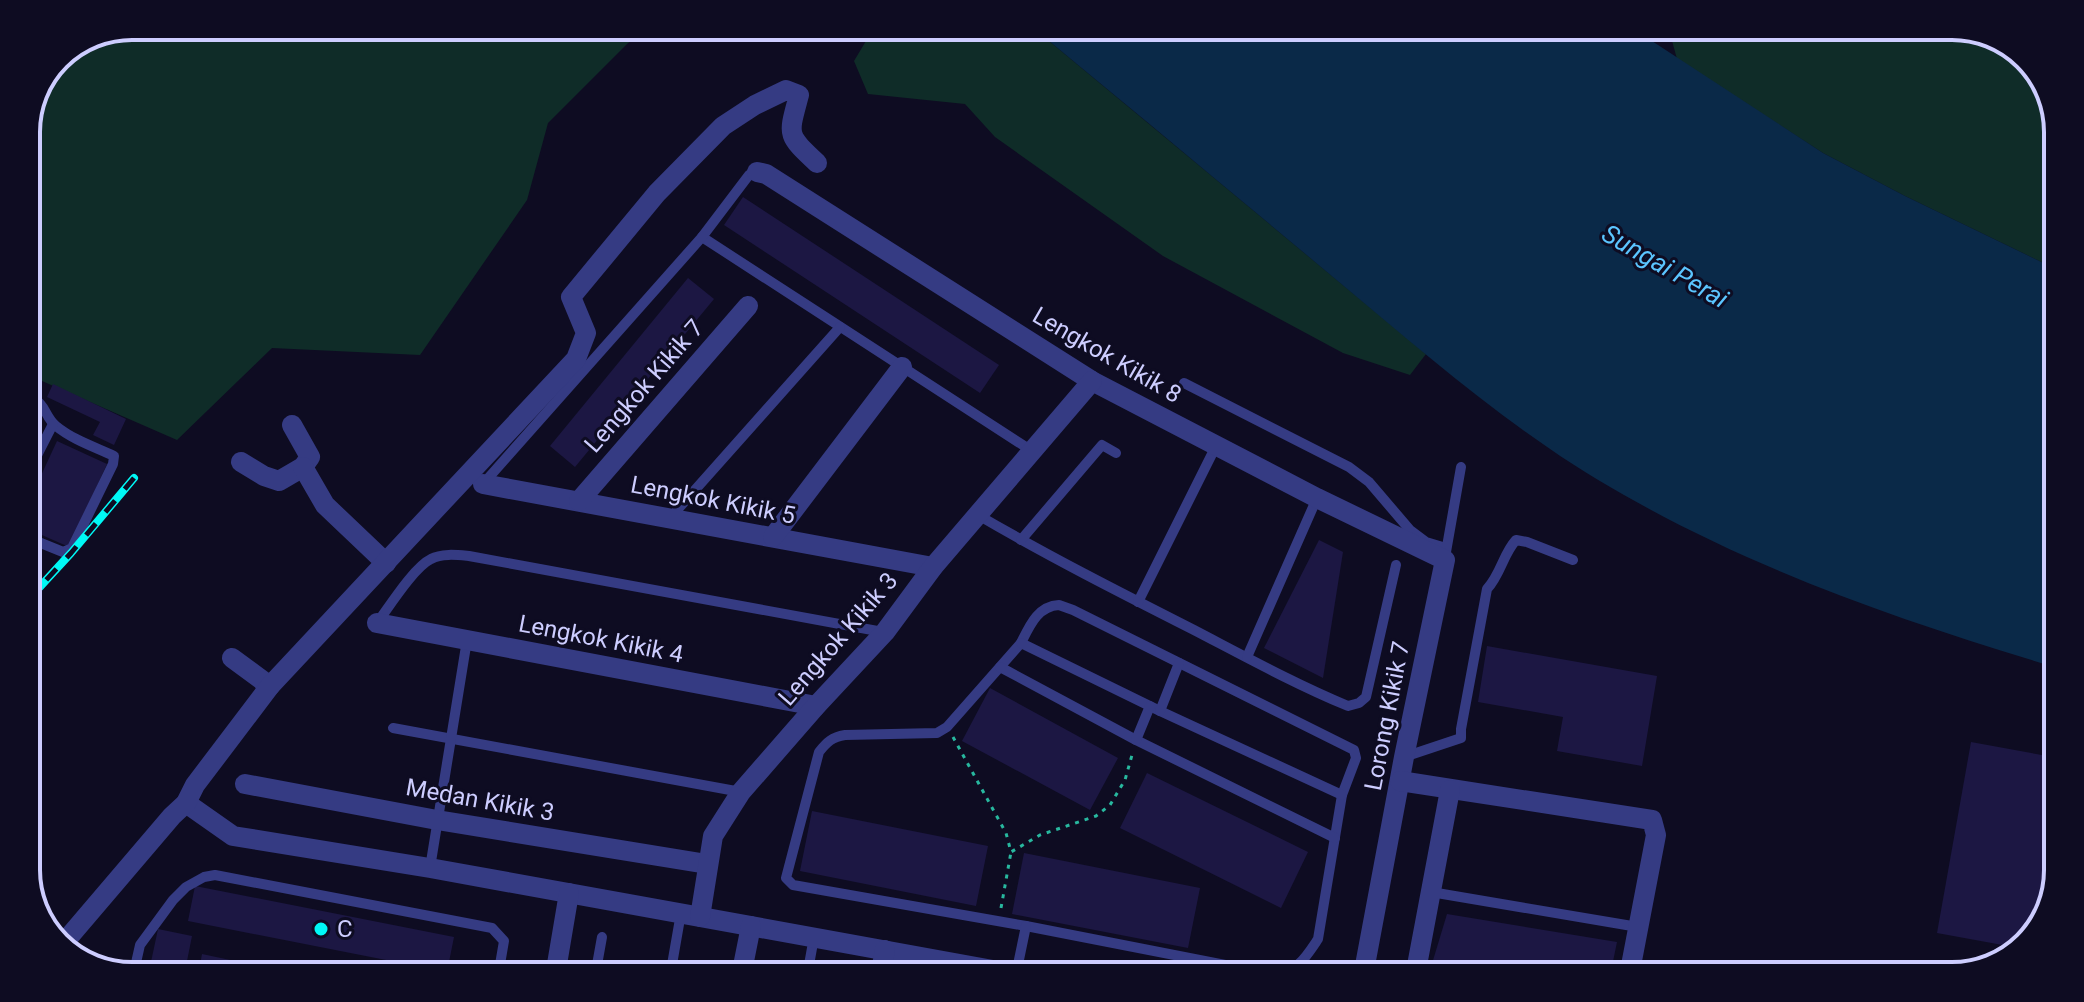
<svg xmlns="http://www.w3.org/2000/svg" width="2084" height="1002" viewBox="0 0 2084 1002" font-family="Roboto,sans-serif">
<style>
.green{fill:#0f2c28}
.water{fill:#0a2948}
.building{fill:#1c1743}
.lines{fill:none;stroke-linecap:round;stroke-linejoin:round}
.path{stroke:#28b89f;stroke-width:3;stroke-dasharray:4 6;stroke-linecap:butt}
.service{stroke:#353b83;stroke-width:10}
.minor{stroke:#353b83;stroke-width:20}
.rail-casing{stroke:#00f8f6;stroke-width:8}
.rail{stroke:#0e0c22;stroke-width:5;stroke-dasharray:15;stroke-linecap:butt}
.poi-dot{fill:#00f8f6;stroke:#0e0c22;stroke-width:3}
.labels{text-anchor:middle;dominant-baseline:central;stroke-width:6;stroke-linejoin:round;paint-order:stroke}
.street-label{font-size:24px;fill:#cdcdff;stroke:#0e0c22}
.poi-label{font-size:24px;fill:#cdcdff;stroke:#0e0c22;text-anchor:start}
.water-label{font-size:26px;font-style:italic;fill:#5bc5ff;stroke:#0e0c22}
.rim{fill:none;stroke:#cdcdff;stroke-width:4}
</style>
<rect width="100%" height="100%" fill="#0e0c22"/>
<g class="green">
<polygon points="132,26 651,26 627,44 548,123 527,200 420,355 272,348 177,440 26,374 26,126 57,57"/>
<polygon points="875,26 1031,26 1426,354 1410,375 1343,353 1163,256 995,137 965,104 868,94 854,61"/>
<polygon points="1668,26 1952,26 1998,37 2040,73 2058,126 2058,270 1905,196 1823,153 1677,59"/>
</g>
<path class="water" d="M1031,26H1629L1823,153L1905,196L2058,270V668C1908,623 1761,573 1624,495C1520,437 1430,358 1339,282C1236,196 1134,111 1031,26Z"/>
<g class="building">
<polygon points="743,197 999,365 980,393 724,225"/>
<polygon points="688,278 714,299 575,467 550,446"/>
<polygon points="53,384 126,419 114,445 93,435 100,422 47,397"/>
<polygon points="57,441 107,464 69,547 26,528 26,508"/>
<polygon points="1319,540 1343,552 1323,678 1264,648"/>
<polygon points="1487,646 1657,676 1642,766 1557,751 1563,717 1478,702"/>
<polygon points="990,688 1118,758 1090,810 962,741"/>
<polygon points="1971,742 2058,758 2058,870 2047,916 2019,948 1937,933"/>
<polygon points="1147,773 1308,852 1281,908 1120,828"/>
<polygon points="812,811 988,846 976,906 800,871"/>
<polygon points="1024,853 1200,888 1188,948 1012,914"/>
<polygon points="195,886 454,937 447,972 188,921"/>
<polygon points="1447,914 1617,942 1610,976 1484,976 1431,967"/>
<polygon points="158,929 192,936 184,976 148,976"/>
<polygon points="202,954 301,975 301,976 198,976"/>
</g>
<g class="lines">
<g class="path">
<polyline points="953,737 1006,833 1011,852 1040,835 1096,816 1110,805 1125,780 1132,755"/>
<polyline points="1001,908 1011,852"/>
</g>
<g class="service">
<polyline points="702,237 1032,451"/>
<polyline points="1184,383 1349,467 1369,482 1410,530 1426,542 1446,548"/>
<path d="M26,394C48,404 43,415 56,426C73,440 95,447 114,456L113,464L72,548L63,552L26,537"/>
<polyline points="26,477 53,424"/>
<polyline points="483,484 702,237 749,175 757,172"/>
<path d="M978,515C1048,556 1121,593 1194,630C1244,656 1295,684 1348,706L1359,703L1366,697L1396,565"/>
<polyline points="670,518 840,327"/>
<polyline points="1021,540 1102,445 1116,453"/>
<polyline points="1446,552 1461,467"/>
<polyline points="1138,602 1216,446"/>
<path d="M1059,605L1073,610L1354,750L1356,758L1342,795L1318,939C1304,960 1298,971 1272,974L1026,926L793,885L786,878L819,752C827,742 832,737 845,735L937,733L947,727L1021,643C1030,625 1038,606 1059,605Z"/>
<path d="M377,623C389,607 414,567 431,559C442,553 458,555 469,556L883,632"/>
<polyline points="1021,643 1160,711 1342,795"/>
<polyline points="1247,657 1317,498"/>
<polyline points="1000,667 1136,740 1335,838"/>
<polyline points="1160,711 1179,663"/>
<polyline points="393,728 741,792"/>
<polyline points="1136,740 1150,706"/>
<path d="M1404,757L1461,738V729L1487,589C1501,574 1503,554 1516,540L1527,542L1573,560"/>
<polyline points="430,868 467,640"/>
<polyline points="1431,892 1638,927"/>
<polyline points="1016,974 1026,926"/>
<polyline points="133,976 140,945 173,900 186,887 204,877 215,875 492,928 504,941 498,976"/>
<polyline points="595,976 602,937"/>
<polyline points="670,976 681,913"/>
<polyline points="807,976 814,937"/>
</g>
<g class="minor">
<polyline points="757,172 766,174 1092,381 1317,498 1445,560 1404,757 1363,976"/>
<polyline points="241,462 264,476 279,481 303,467 310,457 292,425"/>
<polyline points="303,467 325,505 386,563"/>
<polyline points="483,484 933,567"/>
<polyline points="579,501 748,306"/>
<polyline points="773,537 902,367"/>
<polyline points="377,623 816,706"/>
<polyline points="232,658 270,686"/>
<polyline points="1400,781 1652,820 1656,835 1629,976"/>
<polyline points="245,784 437,820 707,864"/>
<polyline points="186,803 233,836 430,868 1026,976"/>
<polyline points="700,917 713,836 741,792 816,706 885,632 933,567 1092,381"/>
<path d="M62,945L172,816L186,803L195,785L270,686L576,359L586,333L571,297L657,193L723,126L755,105L786,90L799,95C788,136 786,134 817,163"/>
<polyline points="555,976 569,893"/>
<polyline points="741,976 751,926"/>
<polyline points="880,976 885,950"/>
<polyline points="1415,976 1450,790"/>
</g>
<defs>
<polyline id="rail" points="26,602 71,553 134,478"/>
</defs>
<use href="#rail" class="rail-casing"/>
<use href="#rail" class="rail"/>
</g>
<circle class="poi-dot" cx="321" cy="929" r="8"/>
<g class="labels">
<g class="street-label">
<text transform="translate(1107 355) rotate(30)">Lengkok Kikik 8</text>
<text transform="translate(644 386) rotate(-49)">Lengkok Kikik 7</text>
<text transform="translate(713 500) rotate(11)">Lengkok Kikik 5</text>
<text transform="translate(601 639) rotate(11)">Lengkok Kikik 4</text>
<text transform="translate(838 639) rotate(-49)">Lengkok Kikik 3</text>
<text transform="translate(1387 716) rotate(-79)">Lorong Kikik 7</text>
<text transform="translate(480 800) rotate(10)">Medan Kikik 3</text>
</g>
<g class="poi-label">
<text x="337" y="929">C</text>
</g>
<g class="water-label">
<text transform="translate(1665 266) rotate(30)">Sungai Perai</text>
</g>
</g>
<path d="M0 0H2084V1002H0ZM132 40H1952A92 92 0 0 1 2044 132V870A92 92 0 0 1 1952 962H132A92 92 0 0 1 40 870V132A92 92 0 0 1 132 40Z" fill="#0e0c22" fill-rule="evenodd"/>
<path class="rim" d="M132 40H1952A92 92 0 0 1 2044 132V870A92 92 0 0 1 1952 962H132A92 92 0 0 1 40 870V132A92 92 0 0 1 132 40Z"/>
</svg>
